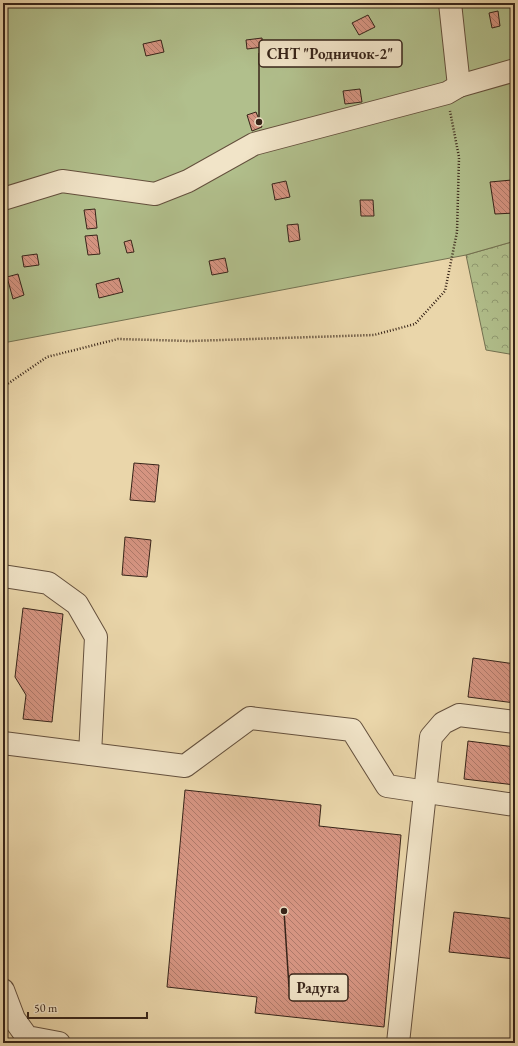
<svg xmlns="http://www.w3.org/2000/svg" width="518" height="1046" viewBox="0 0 518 1046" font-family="'EB Garamond',serif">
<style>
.forest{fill:url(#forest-crowns);stroke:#747252}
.garden{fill:#b1bf8c;stroke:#747252}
.building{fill:url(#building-back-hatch);stroke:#372419}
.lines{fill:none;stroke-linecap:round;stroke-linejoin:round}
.minor-casing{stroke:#64503d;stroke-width:24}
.path{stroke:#372419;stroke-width:2.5;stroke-dasharray:1 2;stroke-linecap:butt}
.minor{stroke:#f1e4c8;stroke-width:22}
.leader{fill:none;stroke:#372419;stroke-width:1.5}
.callout-dot{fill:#372419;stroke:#f1e4c8;stroke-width:1.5}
.callout{fill:#f1e4c8;stroke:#372419;stroke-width:1.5}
.callout-label{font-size:15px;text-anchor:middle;font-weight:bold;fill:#372419}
</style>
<defs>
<pattern id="forest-crowns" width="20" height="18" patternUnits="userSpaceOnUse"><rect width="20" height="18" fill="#b1bf8c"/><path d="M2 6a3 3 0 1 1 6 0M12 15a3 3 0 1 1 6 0" fill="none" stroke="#919b72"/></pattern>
<pattern id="building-back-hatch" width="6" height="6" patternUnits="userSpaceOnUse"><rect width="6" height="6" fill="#d59481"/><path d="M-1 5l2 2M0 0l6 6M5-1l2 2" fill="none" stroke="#ae7969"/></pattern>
</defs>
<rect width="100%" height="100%" fill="#ead6aa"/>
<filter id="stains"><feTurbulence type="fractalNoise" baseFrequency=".005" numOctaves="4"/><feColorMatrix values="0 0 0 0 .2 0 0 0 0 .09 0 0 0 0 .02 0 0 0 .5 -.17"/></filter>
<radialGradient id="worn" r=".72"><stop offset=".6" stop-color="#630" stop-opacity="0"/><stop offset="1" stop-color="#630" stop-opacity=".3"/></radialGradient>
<polygon class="forest" points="515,241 515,355 486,350 466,255"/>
<polygon class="garden" points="3,3 515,3 515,241 466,255 3,343"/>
<g class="building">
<polygon points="498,11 500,26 492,28 489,13"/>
<polygon points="368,15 375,27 359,35 352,23"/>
<polygon points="262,38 263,47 247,49 246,40"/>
<polygon points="161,40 164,52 146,56 143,44"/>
<polygon points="360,89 362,102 345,104 343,91"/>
<polygon points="256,112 262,127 252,131 247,115"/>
<polygon points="512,180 515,213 495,214 490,182"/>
<polygon points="286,181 290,197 275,200 272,184"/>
<polygon points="360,200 373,200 374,216 361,216"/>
<polygon points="95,209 97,228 87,229 84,210"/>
<polygon points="298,224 300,240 289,242 287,225"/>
<polygon points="97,235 100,254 88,255 85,236"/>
<polygon points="131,240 134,252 127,253 124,242"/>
<polygon points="37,254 39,265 24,267 22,256"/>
<polygon points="225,258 228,272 212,275 209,261"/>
<polygon points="18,274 24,295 13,299 7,277"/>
<polygon points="119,278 123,292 99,298 96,284"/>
<polygon points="134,463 159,465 155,502 130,500"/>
<polygon points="125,537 151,540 147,577 122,575"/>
<polygon points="23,608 63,614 52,722 23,719 26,695 15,677"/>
<polygon points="473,658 515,664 515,703 468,697"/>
<polygon points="468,741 515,747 515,785 464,779"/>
<polygon points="185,790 321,805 319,826 401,835 384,1027 255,1013 257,997 167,987"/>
<polygon points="454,912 515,919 515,959 449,952"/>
</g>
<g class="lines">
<defs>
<g id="minor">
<polyline points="450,3 459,86"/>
<polyline points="3,199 62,181 155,194 188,181 254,144 447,93 459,86 515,70"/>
<polyline points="3,576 48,583 77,604 96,637 90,754"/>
<polyline points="3,743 185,766 250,718 352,730 387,786 515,805"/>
<polyline points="3,990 14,1019 27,1037 59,1043"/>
<polyline points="398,1043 431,737 443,723 459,715 515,722"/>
</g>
</defs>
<use href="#minor" class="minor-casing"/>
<polyline class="path" points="3,387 47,357 118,339 191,341 374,335 415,324 445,291 457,232 459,157 450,111"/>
<use href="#minor" class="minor"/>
</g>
<path class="leader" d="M259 122L259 53M284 911L289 987"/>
<g class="callout-dot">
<circle cx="259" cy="122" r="4"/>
<circle cx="284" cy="911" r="4"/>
</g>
<g class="callout">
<rect x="259" y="40" width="143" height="27" rx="4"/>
<rect x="289" y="974" width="59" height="27" rx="4"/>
</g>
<g class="callout-label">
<text x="330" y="59">СНТ "Родничок-2"</text>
<text x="318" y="993">Радуга</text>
</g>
<rect width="518" height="1046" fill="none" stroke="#ead6aa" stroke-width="16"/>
<rect x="4" y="4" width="510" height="1038" fill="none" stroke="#372419" stroke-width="2"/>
<rect x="8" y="8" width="502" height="1030" fill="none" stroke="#372419"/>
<path d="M28 1012v6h119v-6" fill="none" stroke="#372419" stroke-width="2"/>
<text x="34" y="1012" font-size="12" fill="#372419" stroke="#f1e4c8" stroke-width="3" paint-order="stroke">50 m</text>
<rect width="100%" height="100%" filter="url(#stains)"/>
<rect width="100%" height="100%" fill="url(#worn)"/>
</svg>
